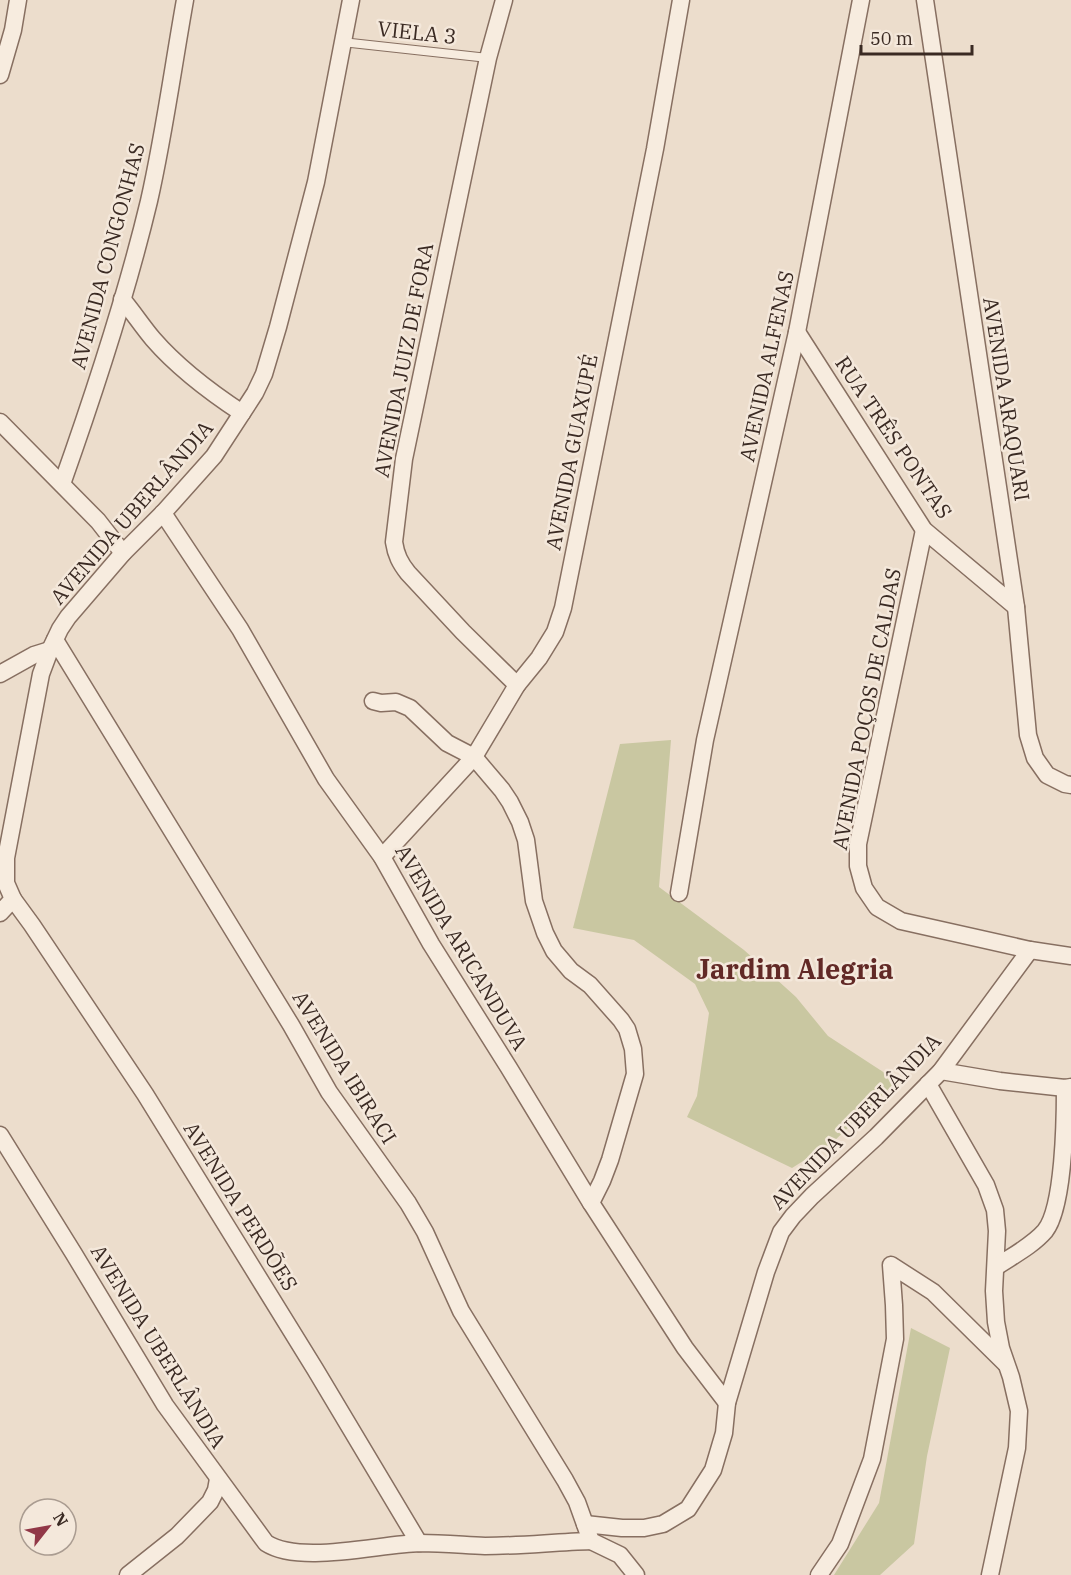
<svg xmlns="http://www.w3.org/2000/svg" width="1071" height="1575" viewBox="0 0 1071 1575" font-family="'IBM Plex Serif',serif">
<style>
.green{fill:#c9c7a1}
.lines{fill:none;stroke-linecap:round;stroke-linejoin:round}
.lane-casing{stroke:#876f61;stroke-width:10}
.street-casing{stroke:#876f61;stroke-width:19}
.lane{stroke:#f7ecdf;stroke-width:8}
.street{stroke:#f7ecdf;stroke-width:16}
.labels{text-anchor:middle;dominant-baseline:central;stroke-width:5;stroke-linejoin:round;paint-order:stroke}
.street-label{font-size:21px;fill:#3a2a23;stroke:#f4e8db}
.district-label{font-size:27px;font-weight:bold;fill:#622926;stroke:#f4e8db}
</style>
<rect width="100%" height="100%" fill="#ecddcc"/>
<g class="green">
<polygon points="671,740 659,887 744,950 796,997 828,1036 897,1081 832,1143 792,1168 687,1117 697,1096 709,1013 695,984 634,940 573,928 620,744"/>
<polygon points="911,1328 950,1348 927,1456 914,1544 880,1575 834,1575 879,1503"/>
</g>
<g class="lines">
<defs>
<polyline id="lane" points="342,42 488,58"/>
<g id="street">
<path d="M504,0L488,58L404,459L394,542C396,555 400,563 408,573L463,632L517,685"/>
<polyline points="925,0 1016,607 1028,735 1035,758 1047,775 1065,784 1071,785"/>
<polyline points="0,75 13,30 18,0"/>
<path d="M122,299C133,312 142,326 153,339C179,369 210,392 242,413"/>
<polyline points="797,332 924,530 1016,607"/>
<polyline points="0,422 98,521 123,553"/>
<path d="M62,484C95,391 126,297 149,201C164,135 173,67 185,0"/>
<polyline points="163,513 240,629 326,779 382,857 431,944 509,1068 591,1203 685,1348 727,1403"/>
<polyline points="924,530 858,844 858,866 864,888 877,907 901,921 1030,950 1071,956"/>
<polyline points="55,640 291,1025 329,1092 408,1203 425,1232 461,1311 565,1480 577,1502 591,1541 620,1555 636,1575"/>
<polyline points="0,674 34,655 50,650"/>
<polyline points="373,701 381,703 396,702 410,708 447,743 474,757 502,790 510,802 520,822 526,840 534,901 545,933 554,951 571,971 590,985 621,1020 627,1029 633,1049 635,1074 610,1160 602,1181 591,1203"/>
<polyline points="382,857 474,757 517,685 539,658 555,632 563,608 655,149 681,0"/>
<polyline points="679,893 705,740 797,332 861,0"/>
<polyline points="13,899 32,925 145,1094 315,1369 419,1543"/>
<polyline points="0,913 13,899 6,883 6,858 41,674 50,650 60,629 68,617 123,553 163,513 214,456 255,393 264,374 278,327 316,182 351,0"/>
<polyline points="941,1071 1000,1081 1065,1088 1071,1087"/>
<polyline points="928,1084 986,1185 995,1210 997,1231 994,1291 996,1322 1001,1348 1011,1377 1019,1411 1017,1448 990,1575"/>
<path d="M0,1135L74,1254L165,1405L266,1543C300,1565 379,1544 420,1543C442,1543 463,1545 485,1546C520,1546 555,1542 591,1541"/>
<path d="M996,1267C1012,1256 1032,1246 1045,1231C1064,1207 1065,1120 1065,1088"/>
<polyline points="585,1524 622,1528 644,1528 663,1524 688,1509 713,1470 724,1433 727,1403 766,1272 781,1232 793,1216 812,1196 876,1137 941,1071 1030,950"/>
<polyline points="128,1575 177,1536 210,1502 216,1490 218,1479"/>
<polyline points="819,1575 840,1544 872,1459 895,1339 894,1305 891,1265 933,1292 1005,1363"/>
</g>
</defs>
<use href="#lane" class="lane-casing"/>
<use href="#street" class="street-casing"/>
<use href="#lane" class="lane"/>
<use href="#street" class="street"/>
</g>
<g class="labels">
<g class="street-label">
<text transform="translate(417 32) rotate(6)">VIELA 3</text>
<text transform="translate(107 256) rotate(-75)">AVENIDA CONGONHAS</text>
<text transform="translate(403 360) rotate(-79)">AVENIDA JUIZ DE FORA</text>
<text transform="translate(766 366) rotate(-78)">AVENIDA ALFENAS</text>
<text transform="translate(1007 399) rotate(81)">AVENIDA ARAQUARI</text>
<text transform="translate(894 437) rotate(56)">RUA TRÊS PONTAS</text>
<text transform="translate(571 452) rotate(-79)">AVENIDA GUAXUPÉ</text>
<text transform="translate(131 512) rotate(-49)">AVENIDA UBERLÂNDIA</text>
<text transform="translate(866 709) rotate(-79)">AVENIDA POÇOS DE CALDAS</text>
<text transform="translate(462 947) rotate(59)">AVENIDA ARICANDUVA</text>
<text transform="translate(345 1067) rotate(58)">AVENIDA IBIRACI</text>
<text transform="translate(855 1121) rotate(-46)">AVENIDA UBERLÂNDIA</text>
<text transform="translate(241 1206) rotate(58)">AVENIDA PERDÕES</text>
<text transform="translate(159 1346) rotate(58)">AVENIDA UBERLÂNDIA</text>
</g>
<g class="district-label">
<text x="795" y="968">Jardim Alegria</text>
</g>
</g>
<g transform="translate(48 1527) rotate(59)"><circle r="28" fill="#f4e8db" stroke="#aa9c91" stroke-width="1.5"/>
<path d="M0-4.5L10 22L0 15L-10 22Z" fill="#913747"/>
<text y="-9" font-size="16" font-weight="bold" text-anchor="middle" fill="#3a2a23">N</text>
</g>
<path d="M861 45v9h111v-9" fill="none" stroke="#3a2a23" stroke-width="3"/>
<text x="870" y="45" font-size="18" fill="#3a2a23" stroke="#f4e8db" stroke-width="4.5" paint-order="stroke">50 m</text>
</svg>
